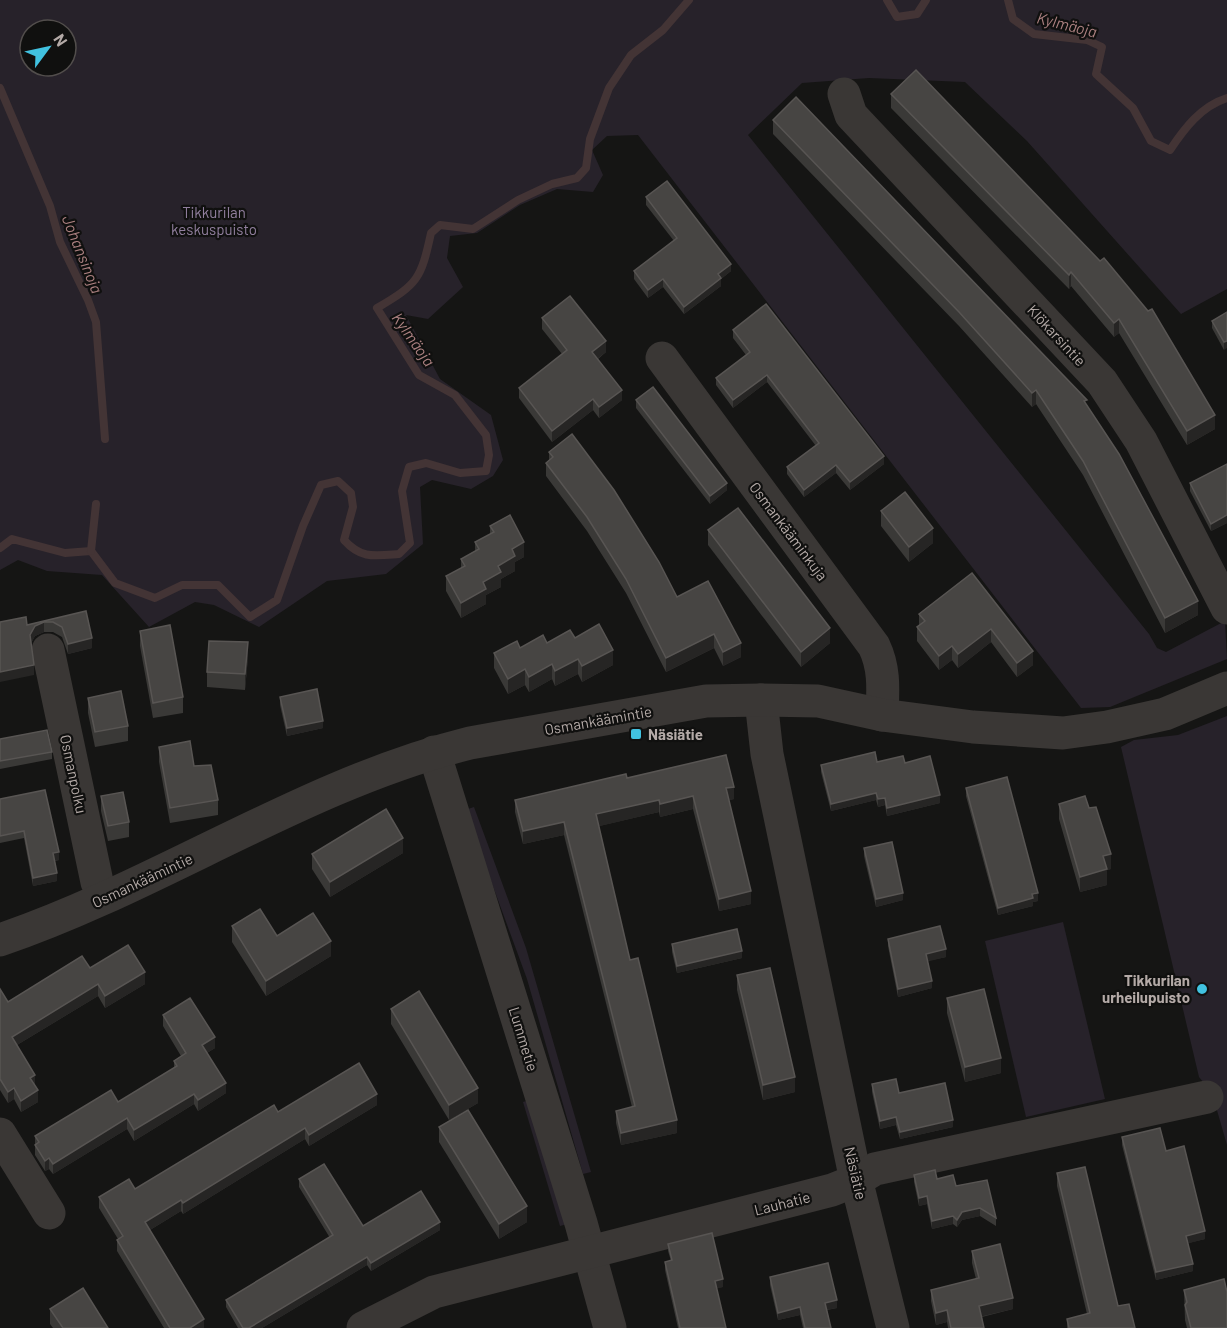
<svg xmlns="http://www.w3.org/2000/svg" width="1227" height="1328" viewBox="0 0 1227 1328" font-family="Barlow,sans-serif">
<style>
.green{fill:#27222a;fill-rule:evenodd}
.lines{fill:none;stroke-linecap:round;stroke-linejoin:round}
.stream{stroke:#433435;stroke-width:8}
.minor{stroke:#3a3735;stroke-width:33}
.wall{fill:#3a3937}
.shaded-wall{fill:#262524}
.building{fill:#474543;stroke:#585553;stroke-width:1.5}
.poi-dot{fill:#41c2e0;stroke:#10100f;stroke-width:2}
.labels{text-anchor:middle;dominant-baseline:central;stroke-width:4.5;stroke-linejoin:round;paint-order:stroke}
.park-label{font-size:15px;fill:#917f9e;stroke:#10100f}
.street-label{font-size:15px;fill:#b4aaa7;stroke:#10100f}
.poi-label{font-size:15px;font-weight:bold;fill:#b4aaa7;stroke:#10100f;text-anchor:start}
.water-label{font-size:16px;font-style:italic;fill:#ac8181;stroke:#10100f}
</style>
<rect width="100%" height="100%" fill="#151514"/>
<g class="green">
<path d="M0,0H1227V289L1181,314L1027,141L965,82L869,78L802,83L748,135L1149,634L1157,648L1166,652L1225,621L1227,659L1110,707L1081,708L638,135L607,136L592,150L603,175L593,192L557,189L520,205L477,233L450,236L447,258L463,287L428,319L406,315L440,379L491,415L503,460L493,476L471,489L432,480L420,487L423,544L386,574L327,581L259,627L214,605L195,602L149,627L102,575L47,571L18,560L0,570ZM30,30H66V66H30Z"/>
<polygon points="1227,716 1227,1145 1212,1093 1199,1077 1121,747 1134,740 1178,735"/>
<polygon points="474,807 526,948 591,1172 583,1174 527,979 465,810"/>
<polygon points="1063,922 1105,1099 1026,1117 985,941"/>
<polygon points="533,1099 567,1224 560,1226 523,1102"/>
</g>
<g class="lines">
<g class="stream">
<polyline points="887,0 897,17 917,14 926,0"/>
<path d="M1008,0L1013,19L1034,34L1087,40L1102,47L1096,74L1133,108L1151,141L1170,150C1184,129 1201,106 1227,98"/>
<polyline points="0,88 50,206 60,242 88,300 96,322 105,439"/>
<path d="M0,548L12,539L65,553L91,551L115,583L155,598L182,585H218L250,617L277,600L303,526L321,485L338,481L351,493L353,507L344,540C361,559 374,556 399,554L410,543L402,491L409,467L426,463L460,473L486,471L489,455L486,435L455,395L419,375L377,308C418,284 421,279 431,233L440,225L473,229L518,200L552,184L577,178L586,168L590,139L609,88L631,55L663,30L689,0"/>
<polyline points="91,551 96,504"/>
</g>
<g class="minor">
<polyline points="844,94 851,115 1102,382 1141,441 1227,608"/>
<path d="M662,358L874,646C885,669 883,690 882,715"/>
<polyline points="48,650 97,882 105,897"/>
<polyline points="761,700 767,754 854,1171 893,1328"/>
<polyline points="434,752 581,1223 610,1328"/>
<path d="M0,940C161,885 305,784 470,743L706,701L761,700L818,701L882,715L973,727L1063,733L1107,727L1165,714L1227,688"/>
<polyline points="0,1134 49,1213"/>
<polyline points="363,1328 434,1292 832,1190 857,1180 875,1169 1207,1097"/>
</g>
</g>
<g class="wall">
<polygon points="916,70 1215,429 1187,445 1119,333 1114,337 1071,286 1069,289 891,108 891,94"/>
<polygon points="773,120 1087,405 1198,615 1165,633 1083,475 1036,404 1032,407 959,326 773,134"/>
<polygon points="646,197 731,271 721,279 721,286 684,314 663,287 648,298 634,279 634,271 674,241 646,205"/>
<polygon points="1227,312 1224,350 1212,328 1212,321"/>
<polygon points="542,318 606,352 598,359 622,400 599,418 593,410 552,442 519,398 519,388 562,354 542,329"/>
<polygon points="733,330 884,464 850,490 836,473 804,497 787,474 787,467 816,446 767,382 733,408 716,385 716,378 746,355 733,338"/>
<polygon points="636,400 727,490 710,504 636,408"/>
<polygon points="549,452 677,597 741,657 723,666 714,648 666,672 626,593 587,531 546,476 546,463 549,460"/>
<polygon points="1227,465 1227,523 1211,531 1190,491 1190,483"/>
<polygon points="881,511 933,543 909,562 881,526"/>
<polygon points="490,526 524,557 515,562 515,571 501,579 501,587 486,595 486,604 461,618 446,591 446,576 461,568 461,559 475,551 475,542 490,534"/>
<polygon points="708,530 830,643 801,667 708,545"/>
<polygon points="972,573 1033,665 1017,677 991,642 958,668 952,660 939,670 917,641 917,627 919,625 919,614"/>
<polygon points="86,611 92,648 68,654 62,637 53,632 44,632 35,636 31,643 34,675 27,625"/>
<polygon points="140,631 183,697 183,713 153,718 140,646"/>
<polygon points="575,638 613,665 582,682 578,674 555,686 552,679 529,692 525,685 508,694 494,668 494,653"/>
<polygon points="248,657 245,690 207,687 207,672"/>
<polygon points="280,697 323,728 287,736 280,705"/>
<polygon points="88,698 128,726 128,741 95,747 88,713"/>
<polygon points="0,739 52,752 52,759 0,769"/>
<polygon points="159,747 194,766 218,800 218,815 170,823 159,762"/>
<polygon points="877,762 905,763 940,803 887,816 885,805 878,807 876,800 831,811 821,772 821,765"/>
<polygon points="627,778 734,799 729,800 751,904 719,911 693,809 660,817 659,812 599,826 630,960 677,1133 621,1145 616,1123 616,1111 632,1107 564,835 523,844 515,812 515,800"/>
<polygon points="966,788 1038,901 1033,902 1033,906 998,915 966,796"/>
<polygon points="101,796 129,822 129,837 108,841 101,811"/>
<polygon points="0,799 59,860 55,861 57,881 33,886 24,838 0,843"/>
<polygon points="1059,804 1089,808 1111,869 1107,870 1107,885 1080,892 1059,819"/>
<polygon points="864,848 903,900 876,907 864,856"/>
<polygon points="403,853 330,897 312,869 312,854"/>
<polygon points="232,926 277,936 331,956 266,996 232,942"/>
<polygon points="888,939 946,957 927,961 932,988 898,997 888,946"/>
<polygon points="672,944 742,958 677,973 672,952"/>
<polygon points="90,968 145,984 105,1008 98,996 17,1045 35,1086 38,1102 21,1112 14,1099 8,1103 0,1090 0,989 8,1002"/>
<polygon points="737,975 795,1092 763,1100 737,990"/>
<polygon points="947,998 1001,1073 965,1082 947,1013"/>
<polygon points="391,1009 478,1103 449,1120 391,1024"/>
<polygon points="163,1015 215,1048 207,1053 226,1093 198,1111 194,1104 134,1141 127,1129 53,1174 49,1169 45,1171 35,1155 35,1136 118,1102 174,1068 174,1061 181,1056 163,1026"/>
<polygon points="872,1084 899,1093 953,1127 900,1139 896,1125 880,1129 872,1092"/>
<polygon points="377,1105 309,1146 305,1139 183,1214 181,1211 150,1230 204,1328 164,1328 117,1251 117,1240 118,1239 99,1208 99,1197 135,1189 278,1112"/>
<polygon points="439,1127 527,1222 499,1239 439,1142"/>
<polygon points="1122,1137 1166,1151 1205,1239 1188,1243 1193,1271 1156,1280 1122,1145"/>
<polygon points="1057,1173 1118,1306 1135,1328 1067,1328 1067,1319 1087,1314 1057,1186"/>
<polygon points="914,1175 937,1179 956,1186 996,1218 996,1226 980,1216 962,1220 957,1227 953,1224 932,1229 927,1204 919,1206 914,1182"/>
<polygon points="299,1179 363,1226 440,1230 371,1271 367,1265 262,1328 238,1328 226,1307 226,1300 330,1238 299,1187"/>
<polygon points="668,1244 723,1287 716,1288 726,1328 678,1328 665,1270 665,1262 671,1261 668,1251"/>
<polygon points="972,1251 1013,1309 982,1317 984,1328 948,1328 947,1322 936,1325 931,1301 931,1290 976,1279 972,1263"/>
<polygon points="770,1277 837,1308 827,1310 831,1328 803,1328 800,1315 778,1320 770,1285"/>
<polygon points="1184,1290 1227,1328 1187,1328 1185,1320"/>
<polygon points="50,1309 108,1328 53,1328 50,1324"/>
</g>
<g class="shaded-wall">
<polygon points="731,264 731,271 721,279 721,286 684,314 684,307 718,274"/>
<polygon points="1071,272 1071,286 1069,289 1069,275"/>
<polygon points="663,279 663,287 648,298 648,290"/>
<polygon points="1119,319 1119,333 1114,337 1114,323"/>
<polygon points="606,341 606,352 592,363 592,352"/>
<polygon points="1227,341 1227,348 1224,350 1224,342"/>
<polygon points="767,375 767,382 733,408 733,400"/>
<polygon points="622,390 622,400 599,418 599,407"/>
<polygon points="1036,390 1036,404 1032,407 1032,393"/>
<polygon points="593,399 593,410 552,442 552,431"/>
<polygon points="1215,415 1215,429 1187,445 1187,431"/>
<polygon points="884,456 884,464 850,490 850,482"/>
<polygon points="836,465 836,473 804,497 804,490"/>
<polygon points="727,483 727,490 710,504 710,496"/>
<polygon points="1227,515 1227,523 1211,531 1211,524"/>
<polygon points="933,528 933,543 909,562 909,547"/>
<polygon points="524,542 524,557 515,562 515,571 501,579 501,587 486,595 486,604 461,618 461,603 483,582 512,549"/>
<polygon points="1198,601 1198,615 1165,633 1165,618"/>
<polygon points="44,622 44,632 35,636 30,645 30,635 35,626"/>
<polygon points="830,628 830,643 801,667 801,652"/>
<polygon points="991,629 991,642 958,668 958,654"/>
<polygon points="714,634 714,648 666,672 666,658"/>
<polygon points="92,638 92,648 68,654 68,644"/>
<polygon points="248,642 248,657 245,690 245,674"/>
<polygon points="741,643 741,657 723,666 723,652"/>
<polygon points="952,646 952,660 939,670 939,656"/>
<polygon points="613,650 613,665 582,682 582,666"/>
<polygon points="1033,651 1033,665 1017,677 1017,663"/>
<polygon points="578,659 578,674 555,686 555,671"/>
<polygon points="552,664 552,679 529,692 529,677"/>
<polygon points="34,665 34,675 0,682 0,672"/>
<polygon points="525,669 525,685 508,694 508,679"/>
<polygon points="323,721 323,728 287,736 287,728"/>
<polygon points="734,787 734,799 726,801 726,788"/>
<polygon points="876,793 876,800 831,811 831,804"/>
<polygon points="940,795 940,803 887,816 887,808"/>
<polygon points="693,796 693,809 660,817 660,804"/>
<polygon points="885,798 885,805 878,807 878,799"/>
<polygon points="659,800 659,812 596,827 596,814"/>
<polygon points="564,822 564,835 523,844 523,831"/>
<polygon points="403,838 403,853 330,897 330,882"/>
<polygon points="59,852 59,860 53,861 53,853"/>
<polygon points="1111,854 1111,869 1107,870 1107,885 1080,892 1080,877 1103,856"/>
<polygon points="57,873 57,881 33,886 33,878"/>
<polygon points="751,891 751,904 719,911 719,899"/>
<polygon points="903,893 903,900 876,907 876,899"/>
<polygon points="1038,893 1038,901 1033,902 1033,906 998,915 998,908"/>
<polygon points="331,941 331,956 266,996 266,981"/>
<polygon points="946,949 946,957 926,962 926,954"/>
<polygon points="742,951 742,958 677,973 677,966"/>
<polygon points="145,972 145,984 105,1008 105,996"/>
<polygon points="932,981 932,988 898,997 898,989"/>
<polygon points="98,984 98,996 12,1048 12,1037"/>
<polygon points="215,1037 215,1048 202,1056 202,1045"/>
<polygon points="1001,1058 1001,1073 965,1082 965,1067"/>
<polygon points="35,1075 35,1086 30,1078"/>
<polygon points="795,1077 795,1092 763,1100 763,1085"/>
<polygon points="226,1083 226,1093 198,1111 198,1100"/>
<polygon points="14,1088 14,1099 8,1103 8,1092"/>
<polygon points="478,1088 478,1103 449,1120 449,1105"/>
<polygon points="38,1090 38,1102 21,1112 21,1101"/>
<polygon points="194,1094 194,1104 134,1141 134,1130"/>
<polygon points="377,1094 377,1105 309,1146 309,1135"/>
<polygon points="896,1117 896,1125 880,1129 880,1121"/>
<polygon points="127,1118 127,1129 53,1174 53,1164"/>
<polygon points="677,1120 677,1133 621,1145 621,1133"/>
<polygon points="953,1120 953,1127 900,1139 900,1132"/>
<polygon points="305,1128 305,1139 183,1214 183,1203"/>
<polygon points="49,1158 49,1169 45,1171 45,1161"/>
<polygon points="927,1196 927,1204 919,1206 919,1198"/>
<polygon points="181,1200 181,1211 145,1233 145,1222"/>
<polygon points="527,1206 527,1222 499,1239 499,1224"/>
<polygon points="980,1208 980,1216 962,1220 957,1227 957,1220 962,1212"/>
<polygon points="953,1216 953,1224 932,1229 932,1221"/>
<polygon points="440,1222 440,1230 371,1271 371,1263"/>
<polygon points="1205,1231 1205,1239 1186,1244 1186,1236"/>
<polygon points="367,1257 367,1265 262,1328 249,1328"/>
<polygon points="1193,1264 1193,1271 1156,1280 1156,1272"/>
<polygon points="723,1279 723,1287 715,1289 715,1281"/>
<polygon points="1013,1298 1013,1309 979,1317 979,1306"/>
<polygon points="837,1300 837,1308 825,1310 825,1303"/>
<polygon points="800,1307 800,1315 778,1320 778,1313"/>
<polygon points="947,1310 947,1322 936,1325 936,1313"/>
<polygon points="204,1319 204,1328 190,1328"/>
</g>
<g class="building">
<polygon points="916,70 1100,261 1104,258 1148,311 1152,309 1215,415 1187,431 1119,319 1114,323 1071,272 1069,275 891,94"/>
<polygon points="796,97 1087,400 1084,401 1119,454 1198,601 1165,618 1083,461 1036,390 1032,393 959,312 773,120"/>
<polygon points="667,181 731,264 718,274 721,278 684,307 663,279 648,290 634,271 677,238 646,197"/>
<polygon points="570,296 606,341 592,352 622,390 599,407 593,399 552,431 519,388 567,350 542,318"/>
<polygon points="766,304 884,456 850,482 836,465 804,490 787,467 819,443 767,375 733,400 716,378 750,352 733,330"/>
<polygon points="1227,312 1227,341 1224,342 1212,321"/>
<polygon points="653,387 727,483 710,496 636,400"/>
<polygon points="572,434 614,490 659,562 677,597 708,581 741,643 723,652 714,634 666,658 626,579 587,517 546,463 553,457 549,452"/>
<polygon points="1227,464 1227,515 1211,524 1190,483"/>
<polygon points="905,492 933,528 909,547 881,511"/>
<polygon points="738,508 830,628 801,652 708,530"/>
<polygon points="510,515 524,542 512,549 515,556 498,566 501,572 483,582 486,589 461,603 446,576 465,566 461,559 479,549 475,542 494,532 490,526"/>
<polygon points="972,573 1033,651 1017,663 991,629 958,654 952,646 939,656 917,627 925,621 919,614"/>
<polygon points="86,611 92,638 68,644 62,627 53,622 44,622 35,626 30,635 34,665 0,672 0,622 26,617 27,625"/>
<polygon points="599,624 613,650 582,666 578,659 555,671 552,664 529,677 525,669 508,679 494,653 517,641 520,648 543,635 547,643 570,630 575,638"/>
<polygon points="170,625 183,697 153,703 140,631"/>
<polygon points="209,641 248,642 245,674 207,672"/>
<polygon points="317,689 323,721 287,728 280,697"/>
<polygon points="121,691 128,726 95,732 88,698"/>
<polygon points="47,730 52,752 0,761 0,739"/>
<polygon points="190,741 194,766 211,765 218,800 170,808 159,747"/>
<polygon points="875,752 877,762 903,756 905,763 930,756 940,795 887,808 885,798 878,799 876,793 831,804 821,765"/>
<polygon points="726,755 734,787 726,788 751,891 719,899 693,796 660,804 659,800 596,814 630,960 638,958 677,1120 621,1133 616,1111 635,1106 564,822 523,831 515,800 626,774 627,778"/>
<polygon points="1007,777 1038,893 1032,894 1033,898 998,908 966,788"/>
<polygon points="45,790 59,852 53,853 57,873 33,878 24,831 0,836 0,799"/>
<polygon points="123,792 129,822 108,826 101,796"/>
<polygon points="1085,796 1089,808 1096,807 1111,854 1103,856 1107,869 1080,877 1059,804"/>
<polygon points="386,809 403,838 330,882 312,854"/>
<polygon points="892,842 903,893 876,899 864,848"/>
<polygon points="260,909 277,936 313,913 331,941 266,981 232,926"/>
<polygon points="940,926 946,949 926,954 932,981 898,989 888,939"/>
<polygon points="737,929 742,951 677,966 672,944"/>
<polygon points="128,945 145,972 105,996 98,984 12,1037 35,1075 30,1078 38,1090 21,1101 14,1088 8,1092 0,1079 0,989 8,1002 82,956 90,968"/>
<polygon points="770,968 795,1077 763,1085 737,975"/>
<polygon points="984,989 1001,1058 965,1067 947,998"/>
<polygon points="419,991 478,1088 449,1105 391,1009"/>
<polygon points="190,998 215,1037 202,1045 226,1083 198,1100 194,1094 134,1130 127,1118 53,1164 49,1158 45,1161 35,1145 39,1142 35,1136 111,1090 118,1102 177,1066 174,1061 186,1053 163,1015"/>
<polygon points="359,1063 377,1094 309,1135 305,1128 183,1203 181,1200 145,1222 204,1319 190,1328 170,1328 117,1240 123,1236 99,1197 129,1179 135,1189 274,1105 278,1112"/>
<polygon points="896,1079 899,1093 945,1083 953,1120 900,1132 896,1117 880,1121 872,1084"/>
<polygon points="468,1110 527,1206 499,1224 439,1127"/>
<polygon points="1160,1128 1166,1151 1184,1146 1205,1231 1186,1236 1193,1264 1156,1272 1122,1137"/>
<polygon points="324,1164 363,1226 421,1191 440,1222 371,1263 367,1257 249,1328 243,1328 226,1300 333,1235 299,1179"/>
<polygon points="1085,1167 1118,1306 1129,1304 1135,1328 1069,1328 1067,1319 1090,1313 1057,1173"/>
<polygon points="935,1170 937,1179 953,1175 956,1186 987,1180 996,1218 980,1208 962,1212 957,1220 953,1216 932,1221 927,1196 919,1198 914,1175"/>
<polygon points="712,1233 723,1279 715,1281 726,1328 680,1328 665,1262 672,1260 668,1244"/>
<polygon points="1000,1244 1013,1298 979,1306 984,1328 951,1328 947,1310 936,1313 931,1290 979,1278 972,1251"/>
<polygon points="828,1263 837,1300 825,1303 831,1328 805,1328 800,1307 778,1313 770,1277"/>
<polygon points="1224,1279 1227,1292 1227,1328 1191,1328 1185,1305 1187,1302 1184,1290"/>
<polygon points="83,1288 108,1328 63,1328 50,1309"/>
</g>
<g class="poi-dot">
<rect x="630" y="728" width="12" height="12" rx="3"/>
<circle cx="1202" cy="989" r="6"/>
</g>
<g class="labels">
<g class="park-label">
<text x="214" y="212">Tikkurilan<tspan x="214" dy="17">keskuspuisto</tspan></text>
</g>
<g class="street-label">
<text transform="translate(1057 335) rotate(47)">Klökarsintie</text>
<text transform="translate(789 531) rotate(53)">Osmankääminkuja</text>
<text transform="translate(598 720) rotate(-10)">Osmankäämintie</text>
<text transform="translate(74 774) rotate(78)">Osmanpolku</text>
<text transform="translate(142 880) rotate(-25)">Osmankäämintie</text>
<text transform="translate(524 1039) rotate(73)">Lummetie</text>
<text transform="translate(856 1173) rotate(77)">Näsiätie</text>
<text transform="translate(782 1203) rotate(-14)">Lauhatie</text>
</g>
<g class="poi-label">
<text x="648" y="734">Näsiätie</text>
<text x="1190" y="980" text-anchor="end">Tikkurilan<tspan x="1190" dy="17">urheilupuisto</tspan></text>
</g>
<g class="water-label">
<text transform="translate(1067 24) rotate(14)">Kylmäoja</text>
<text transform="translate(83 254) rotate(68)">Johansinoja</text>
<text transform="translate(414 339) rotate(55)">Kylmäoja</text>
</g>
</g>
<g transform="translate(48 48) rotate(57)"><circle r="28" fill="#10100f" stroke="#524e4c" stroke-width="1.5"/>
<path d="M0-4.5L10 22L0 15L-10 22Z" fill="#41c2e0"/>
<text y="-9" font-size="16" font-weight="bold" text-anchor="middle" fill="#b4aaa7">N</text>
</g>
</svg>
